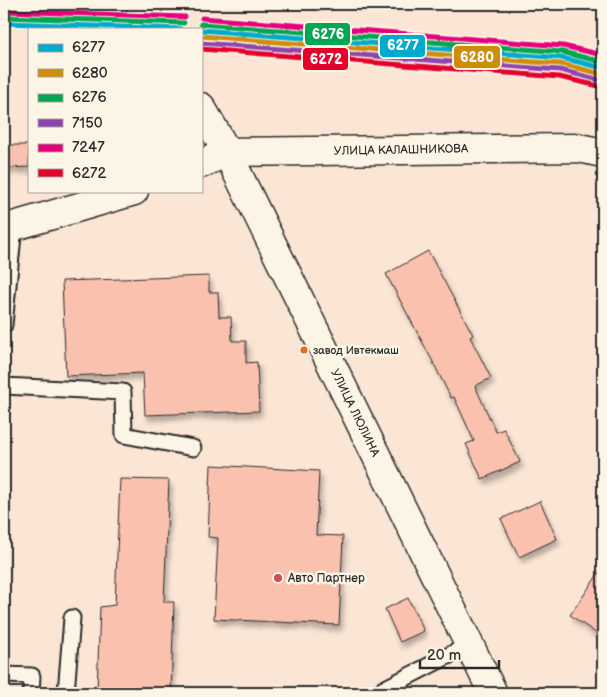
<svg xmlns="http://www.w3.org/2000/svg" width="607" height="697" viewBox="0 0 607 697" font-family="'Balsamiq Sans',sans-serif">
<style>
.building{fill:#fac1af;stroke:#2b2b2b;filter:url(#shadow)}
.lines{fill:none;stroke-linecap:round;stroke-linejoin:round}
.lane-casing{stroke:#2b2b2b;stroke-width:19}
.street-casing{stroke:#2b2b2b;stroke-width:31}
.secondary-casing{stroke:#2b2b2b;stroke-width:31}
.lane{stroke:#fcf5e5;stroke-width:15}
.street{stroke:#fcf5e5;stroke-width:28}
.secondary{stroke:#fcf5e5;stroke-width:28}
.rail-1-casing{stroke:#fcf5e5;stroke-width:9}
.rail-2-casing{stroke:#fcf5e5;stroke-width:9}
.rail-3-casing{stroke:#fcf5e5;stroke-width:9}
.rail-4-casing{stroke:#fcf5e5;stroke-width:9}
.rail-5-casing{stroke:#fcf5e5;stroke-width:9}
.rail-6-casing{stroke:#fcf5e5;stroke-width:9}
.rail-1{stroke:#00a9ce;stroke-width:5}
.rail-2{stroke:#ce8d09;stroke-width:5}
.rail-3{stroke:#00a651;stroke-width:5}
.rail-4{stroke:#8e44ad;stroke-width:5}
.rail-5{stroke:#e5007d;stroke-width:5}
.rail-6{stroke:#e4002b;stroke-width:5}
.bus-dot{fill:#f26522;stroke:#fcf5e5;stroke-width:2}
.poi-dot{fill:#d1495b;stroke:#fcf5e5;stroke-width:2}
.labels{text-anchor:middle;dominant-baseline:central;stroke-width:5;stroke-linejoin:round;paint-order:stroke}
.bus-label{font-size:11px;fill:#2b2b2b;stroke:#fcf5e5;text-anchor:start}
.street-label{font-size:12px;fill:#2b2b2b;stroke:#fcf5e5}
.poi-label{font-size:12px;fill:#2b2b2b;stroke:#fcf5e5;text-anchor:start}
.line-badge{stroke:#fcf5e5;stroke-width:2}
.badge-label{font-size:14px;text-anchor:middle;font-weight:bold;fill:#fff}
</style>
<defs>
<filter id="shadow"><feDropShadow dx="3" dy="5.5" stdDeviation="2.5" flood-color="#0004"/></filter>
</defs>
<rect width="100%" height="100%" fill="#fbe5d5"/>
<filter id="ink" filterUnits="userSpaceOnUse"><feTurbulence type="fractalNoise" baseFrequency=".02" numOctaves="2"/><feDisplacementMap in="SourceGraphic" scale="10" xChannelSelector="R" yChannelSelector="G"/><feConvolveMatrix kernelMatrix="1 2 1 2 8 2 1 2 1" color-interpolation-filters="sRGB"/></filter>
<g filter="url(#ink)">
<g class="building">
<polygon points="4,145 29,145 29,167 4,168"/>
<polygon points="428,251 473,335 470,337 491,378 475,386 496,432 504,429 520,462 482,479 466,444 474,441 454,397 451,398 432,360 386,274"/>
<polygon points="209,276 209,292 218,292 219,317 231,317 232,341 246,341 246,363 257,362 259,411 145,415 143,373 66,376 62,281"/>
<polygon points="211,465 319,471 316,535 343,536 339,625 214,619 218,538 208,537"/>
<polygon points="120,479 169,480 164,602 174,602 171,693 97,693 100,607 115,605"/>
<polygon points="540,501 557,539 519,557 501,519"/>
<polygon points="603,567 603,638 570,615"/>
<polygon points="408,598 424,631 400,642 385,609"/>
</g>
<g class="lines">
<defs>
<g id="lane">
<polyline points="4,325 14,226"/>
<polyline points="4,386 123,392 124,435 193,448"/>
<polyline points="4,675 32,676 31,693"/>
<polyline points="66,693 72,618"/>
<polyline points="381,693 382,690 469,645"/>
</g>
<g id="street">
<polyline points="201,164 227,152 579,148 603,153"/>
<polyline points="4,226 14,226 134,191"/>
</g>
<g id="secondary">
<polyline points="140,4 156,29"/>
<polyline points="201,107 227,152 493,693"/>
</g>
</defs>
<use href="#lane" class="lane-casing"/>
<use href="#street" class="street-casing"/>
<use href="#secondary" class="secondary-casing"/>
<use href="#lane" class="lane"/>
<use href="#street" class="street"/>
<use href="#secondary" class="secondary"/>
<defs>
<g id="rail-1">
<polyline points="4,23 180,29"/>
<polyline points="201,30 562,58 603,68"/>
</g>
<polyline id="rail-2" points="201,36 561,64 602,74"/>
<g id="rail-3">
<polyline points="4,17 184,23"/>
<polyline points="201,24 562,52 603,62"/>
</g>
<polyline id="rail-4" points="201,43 560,70 600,80"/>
<g id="rail-5">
<polyline points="4,11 185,17"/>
<polyline points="202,18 563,46 603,55"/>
</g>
<polyline id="rail-6" points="201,49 559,77 599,86"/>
</defs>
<use href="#rail-1" class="rail-1-casing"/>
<use href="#rail-2" class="rail-2-casing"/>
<use href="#rail-3" class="rail-3-casing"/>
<use href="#rail-4" class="rail-4-casing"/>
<use href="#rail-5" class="rail-5-casing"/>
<use href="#rail-6" class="rail-6-casing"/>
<use href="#rail-1" class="rail-1"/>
<use href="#rail-2" class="rail-2"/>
<use href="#rail-3" class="rail-3"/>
<use href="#rail-4" class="rail-4"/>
<use href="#rail-5" class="rail-5"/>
<use href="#rail-6" class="rail-6"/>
</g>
</g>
<circle class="bus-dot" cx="304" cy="350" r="4.5"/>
<circle class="poi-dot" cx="278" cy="578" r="5"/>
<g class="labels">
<g class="bus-label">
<text x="313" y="350">завод Ивтекмаш</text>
</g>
<g class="street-label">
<text transform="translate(401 150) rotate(-1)">УЛИЦА КАЛАШНИКОВА</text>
<text transform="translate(355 413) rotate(64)">УЛИЦА ЛЮЛИНА</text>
</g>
<g class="poi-label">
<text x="288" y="578">Авто Партнер</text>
</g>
</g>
<g class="line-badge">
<rect x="304" y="22" width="47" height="24" rx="5" fill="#00a651"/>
<rect x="379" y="34" width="47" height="24" rx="5" fill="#00a9ce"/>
<rect x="453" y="45" width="48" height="24" rx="5" fill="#ce8d09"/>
<rect x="302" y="47" width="47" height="24" rx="5" fill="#e4002b"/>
</g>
<g class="badge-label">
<text x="328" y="39">6276</text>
<text x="403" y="50">6277</text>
<text x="477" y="62">6280</text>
<text x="326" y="64">6272</text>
</g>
<rect width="607" height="697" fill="none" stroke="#fcf5e5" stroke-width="20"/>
<rect x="10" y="10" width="587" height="677" fill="none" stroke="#2b2b2b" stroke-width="2" filter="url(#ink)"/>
<rect x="28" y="28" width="175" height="165" fill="#fcf5e5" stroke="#a8a49b"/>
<rect x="38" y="44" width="25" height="8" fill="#00a9ce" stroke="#a8a49b"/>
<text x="72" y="52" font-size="15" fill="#2b2b2b">6277</text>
<rect x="38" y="69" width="25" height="8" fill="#ce8d09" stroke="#a8a49b"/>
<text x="72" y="78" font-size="15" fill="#2b2b2b">6280</text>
<rect x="38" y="94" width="25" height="8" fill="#00a651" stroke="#a8a49b"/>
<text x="72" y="102" font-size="15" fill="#2b2b2b">6276</text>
<rect x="38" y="119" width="25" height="8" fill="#8e44ad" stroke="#a8a49b"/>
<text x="72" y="128" font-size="15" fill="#2b2b2b">7150</text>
<rect x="38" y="144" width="25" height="8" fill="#e5007d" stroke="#a8a49b"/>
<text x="72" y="152" font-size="15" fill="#2b2b2b">7247</text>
<rect x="38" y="169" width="25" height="8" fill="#e4002b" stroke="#a8a49b"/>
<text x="72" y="178" font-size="15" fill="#2b2b2b">6272</text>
<path d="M420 660v8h79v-8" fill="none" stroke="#2b2b2b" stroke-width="2.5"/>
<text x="427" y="660" font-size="15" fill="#2b2b2b" stroke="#fcf5e5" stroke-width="4" paint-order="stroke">20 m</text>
</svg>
